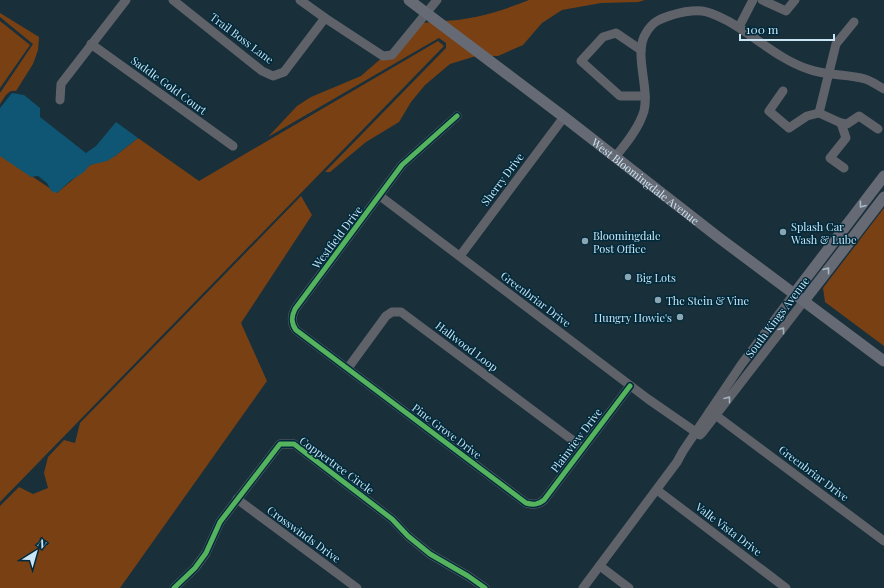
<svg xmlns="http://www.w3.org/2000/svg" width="884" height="588" viewBox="0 0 884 588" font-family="'Playfair Display',serif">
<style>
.green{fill:#794113}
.water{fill:#0e5673}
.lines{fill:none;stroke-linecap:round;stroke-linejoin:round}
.minor{stroke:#60626a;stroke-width:9}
.major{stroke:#666a75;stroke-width:11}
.cycleway-casing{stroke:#002a3c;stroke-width:8}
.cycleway{stroke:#56b35d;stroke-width:5}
.oneway{stroke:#a7bac7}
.oneway2{stroke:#a0b1bc}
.poi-dot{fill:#8ca5b2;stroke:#002a3c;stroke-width:1.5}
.labels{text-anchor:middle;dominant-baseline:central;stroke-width:3;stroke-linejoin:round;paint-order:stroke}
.street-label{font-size:11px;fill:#cae5f3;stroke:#002a3c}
.poi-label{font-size:11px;fill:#cae5f3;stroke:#002a3c;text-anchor:start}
</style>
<rect width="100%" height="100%" fill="#192f3a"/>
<g class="green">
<path d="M529,0H645L638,2L601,3L562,10L542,23L523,45L498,56H490L443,21C472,20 502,11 529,0Z"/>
<path d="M0,13L39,37L38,50L33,64L16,91C8,89 4,98 0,104V93L33,44L0,17Z"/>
<polygon points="0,21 30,45 0,88"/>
<polygon points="432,22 476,56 450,64 425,85 411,102 399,122 366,142 330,172 325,172 446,48 446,43 439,38 437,39 268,137 297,106 311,97 361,76 422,23"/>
<polygon points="438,41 444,46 0,502 0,155 57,193 90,165 115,156 138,138 199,181"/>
<polygon points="301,196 312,215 241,323 267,381 120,588 0,588 0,506 19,487 33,494 48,488 44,473 48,457 64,440 75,443 80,423"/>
<polygon points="884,208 884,346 825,302 823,288"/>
</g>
<polygon class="water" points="12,93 24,95 40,108 40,117 86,153 96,146 116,122 138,138 115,156 107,161 90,165 84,172 70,181 57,193 51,191 47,183 38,176 31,177 0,156 0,108"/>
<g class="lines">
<g class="minor">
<polyline points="173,0 262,71 273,76 284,72 325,18"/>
<polyline points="300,0 325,18 383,56 392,55 437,0"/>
<polyline points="762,0 786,11 795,0"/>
<polyline points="739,27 753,0"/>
<polyline points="91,44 233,146"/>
<polyline points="641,50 616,33 603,37 581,61 620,96 645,96"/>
<polyline points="783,91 769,111 789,128 807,116 819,113"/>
<polyline points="60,100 61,84 126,0"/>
<polyline points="819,113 836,44 854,22"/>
<polyline points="819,113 841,123 847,124 859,116 878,129"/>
<path d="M457,116L402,165L295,309C291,317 291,323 296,330L526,503C533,505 538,505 544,500L630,386"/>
<polyline points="841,123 846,138 830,158 844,168"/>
<path d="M615,157C626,144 639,128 644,111C650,88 633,53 646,33C653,21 660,19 672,15C682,12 692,10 702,11C711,12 720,17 728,21C755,36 778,59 808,69C827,76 847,74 865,79C872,81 878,86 884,89"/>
<polyline points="380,196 648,399 700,435"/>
<polyline points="460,256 564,117"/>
<polyline points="348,368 386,316 392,312 401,312 583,448"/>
<polyline points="710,411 884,541"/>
<polyline points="702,433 804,301"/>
<polyline points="657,490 786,588"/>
<polyline points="237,499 357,588"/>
<polyline points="600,566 629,588"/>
<polyline points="174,588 195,568 206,553 220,522 280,444 294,444 392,519 408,536 430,554 468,576 485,588"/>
<polyline points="583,588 677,462 683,451 741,365 794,294"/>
</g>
<g class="major">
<path id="s1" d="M409,0L564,117L718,237L884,361"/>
<polyline points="794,294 884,176"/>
<polyline points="804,301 884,197"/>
</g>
<defs>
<g id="cycleway">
<path d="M457,116L402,165L295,309C291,317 291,323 296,330L526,503C533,505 538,505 544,500L630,386"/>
<polyline points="174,588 195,568 206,553 220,522 280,444 294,444 392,519 408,536 430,554 468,576 485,588"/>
</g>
</defs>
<use href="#cycleway" class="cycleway-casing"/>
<use href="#cycleway" class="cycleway"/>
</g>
<defs><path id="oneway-chevron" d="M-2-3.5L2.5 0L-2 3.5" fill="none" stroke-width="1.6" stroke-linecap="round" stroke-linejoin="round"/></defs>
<g class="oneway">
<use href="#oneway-chevron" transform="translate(862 205) rotate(127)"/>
<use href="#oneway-chevron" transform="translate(827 270) rotate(-52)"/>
</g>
<g class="oneway2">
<use href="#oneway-chevron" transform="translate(782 330) rotate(-52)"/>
<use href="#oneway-chevron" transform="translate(728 399) rotate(-52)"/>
</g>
<g class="poi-dot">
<circle cx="783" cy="232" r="4"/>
<circle cx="585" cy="241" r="4"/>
<circle cx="628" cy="277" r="4"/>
<circle cx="658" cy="300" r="4"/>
<circle cx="680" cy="317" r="4"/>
</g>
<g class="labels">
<g class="street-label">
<text transform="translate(242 38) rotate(37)">Trail Boss Lane</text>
<text transform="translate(169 85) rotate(36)">Saddle Gold Court</text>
<text transform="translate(502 179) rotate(-53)">Sherry Drive</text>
<text stroke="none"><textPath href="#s1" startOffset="298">West Bloomingdale Avenue</textPath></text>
<text transform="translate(337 237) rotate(-53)">Westfield Drive</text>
<text transform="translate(536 299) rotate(37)">Greenbriar Drive</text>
<text transform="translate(777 317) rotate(-53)">South Kings Avenue</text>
<text transform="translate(467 346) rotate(37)">Hallwood Loop</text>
<text transform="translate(447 431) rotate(37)">Pine Grove Drive</text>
<text transform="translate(576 440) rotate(-53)">Plainview Drive</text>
<text transform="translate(337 465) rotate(36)">Coppertree Circle</text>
<text transform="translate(814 473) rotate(37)">Greenbriar Drive</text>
<text transform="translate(729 529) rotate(37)">Valle Vista Drive</text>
<text transform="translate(304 534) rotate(36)">Crosswinds Drive</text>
</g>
<g class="poi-label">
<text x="791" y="226">Splash Car<tspan x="791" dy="13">Wash &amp; Lube</tspan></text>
<text x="593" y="235">Bloomingdale<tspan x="593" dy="13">Post Office</tspan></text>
<text x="636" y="277">Big Lots</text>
<text x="666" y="300">The Stein &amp; Vine</text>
<text x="672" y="317" text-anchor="end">Hungry Howie's</text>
</g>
</g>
<g transform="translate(36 552) rotate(37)" stroke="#002a3c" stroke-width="3" paint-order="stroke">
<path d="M0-3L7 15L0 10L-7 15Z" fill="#cae5f3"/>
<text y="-6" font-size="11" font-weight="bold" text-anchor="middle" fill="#cae5f3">N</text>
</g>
<path d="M740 34v6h94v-6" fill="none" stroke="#cae5f3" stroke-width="2"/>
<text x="746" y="34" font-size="12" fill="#cae5f3" stroke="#002a3c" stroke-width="3" paint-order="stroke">100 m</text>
</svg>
